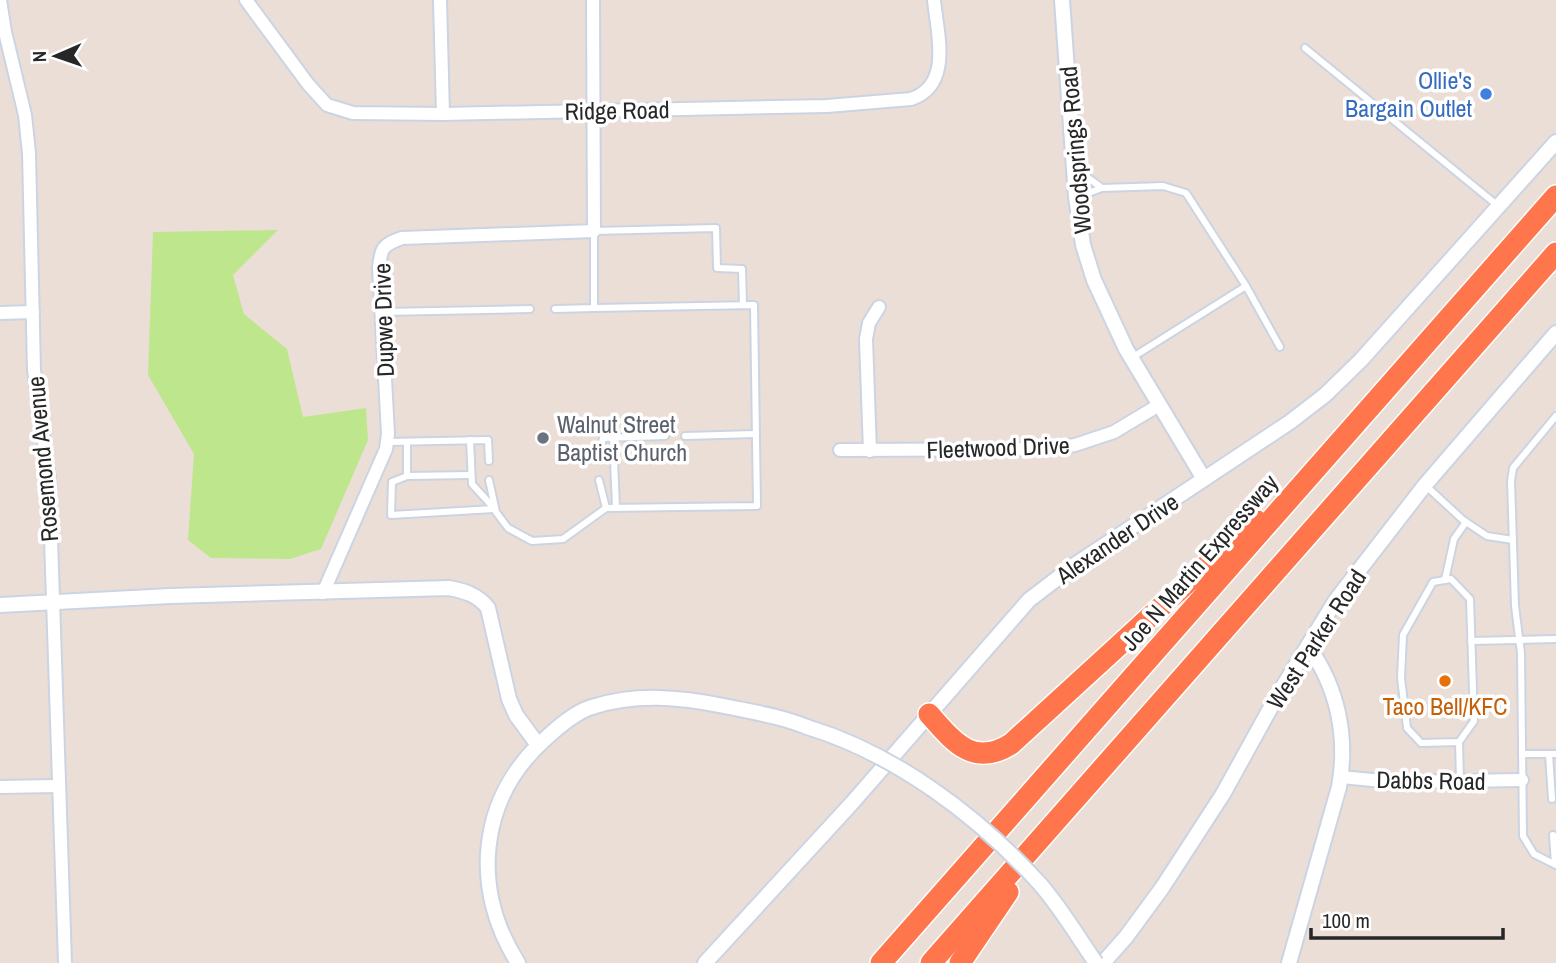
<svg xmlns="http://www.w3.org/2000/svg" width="1556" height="963" viewBox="0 0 1556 963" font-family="'Archivo Narrow',sans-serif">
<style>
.green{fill:#bee78d}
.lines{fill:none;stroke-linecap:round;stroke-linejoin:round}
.service-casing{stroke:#cbd4e2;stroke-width:10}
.minor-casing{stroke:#cbd4e2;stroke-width:16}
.tertiary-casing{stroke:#cbd4e2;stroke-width:18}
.motorway-casing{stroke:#fff;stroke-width:24}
.service{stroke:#fff;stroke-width:6}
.minor{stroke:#fff;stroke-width:12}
.tertiary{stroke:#fff;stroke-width:14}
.motorway{stroke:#ff764d;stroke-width:21}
.tertiary-bridge-casing{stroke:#cbd4e2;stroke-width:18;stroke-linecap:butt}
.tertiary-bridge{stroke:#fff;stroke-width:14}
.shop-dot{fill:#3f7fe0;stroke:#fff;stroke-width:2.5}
.worship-dot{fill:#6b7280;stroke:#fff;stroke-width:2.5}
.food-dot{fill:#e8710a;stroke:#fff;stroke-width:2.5}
.labels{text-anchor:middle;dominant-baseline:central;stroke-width:7;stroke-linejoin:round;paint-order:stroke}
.shop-label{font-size:24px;fill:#366cbe;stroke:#fff;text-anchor:end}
.street-label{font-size:24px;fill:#272727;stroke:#fff}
.worship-label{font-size:24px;fill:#5b616d;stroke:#fff;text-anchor:start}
.food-label{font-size:24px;fill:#c56008;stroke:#fff}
</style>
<rect width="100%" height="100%" fill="#ebded6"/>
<polygon class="green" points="278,230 233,275 244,314 287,349 303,417 366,408 368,440 321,549 290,559 211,558 188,540 194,454 148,375 153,232"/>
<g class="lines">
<defs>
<g id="service">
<polyline points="1305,48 1497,205"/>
<polyline points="1076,169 1102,188 1163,186 1186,193 1246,286 1280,347"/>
<polyline points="1077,197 1102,188"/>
<polyline points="555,309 594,308 594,231 716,228 717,268 742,269 743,305"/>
<polyline points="382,312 530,309"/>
<polyline points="1133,357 1246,286"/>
<polyline points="1556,416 1513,468 1511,481 1515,606 1521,653 1523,836 1534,854 1556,865"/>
<polyline points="685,436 756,434"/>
<polyline points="613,437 616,507"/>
<polyline points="470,440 472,484 493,507"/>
<polyline points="387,442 488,440 489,461"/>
<polyline points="407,442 407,476 392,482 391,515 494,509"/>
<polyline points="598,460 603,438 665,436"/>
<polyline points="407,476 471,475"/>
<polyline points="489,480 496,512 508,528 532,541 563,539 606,508 757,506 754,305 594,308"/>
<polyline points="599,480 606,508"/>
<polyline points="1425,485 1463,520 1487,536 1513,540"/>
<polyline points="1445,580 1454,539 1466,522"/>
<polyline points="1471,641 1556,639"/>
<polyline points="1459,742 1421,743 1407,728 1401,678 1403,635 1433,582 1451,579 1470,599 1474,721 1459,742 1460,781"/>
<polyline points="1522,754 1556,754"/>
<polyline points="1549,754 1552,799"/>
<polyline points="1553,835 1555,864"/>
</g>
<g id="minor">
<polyline points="0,0 5,32 25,115 29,153 34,370 49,478 65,963"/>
<path d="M246,0L308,84L327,105L353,113L443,114L827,106L911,99C953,85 937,33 934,0"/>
<polyline points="440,0 443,114"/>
<polyline points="0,313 33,312"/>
<polyline points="840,450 1051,449 1075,445 1114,432 1159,405"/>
<polyline points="870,451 866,339 869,323 879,307"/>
<path d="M323,593L386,449L388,434L379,268C381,247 383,245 402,238L594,231L593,0"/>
<polyline points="1341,777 1393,782 1522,780"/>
<polyline points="0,787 58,786"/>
</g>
<g id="tertiary">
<polyline points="1062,0 1076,197 1083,245 1094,280 1126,349 1204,479"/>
<path d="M0,605L170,596L449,588C465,591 478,595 488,608L509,699L516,715L538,745"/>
<path d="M518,963C471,889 478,800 544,740C558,727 575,712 592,707C636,693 680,697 724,706C752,712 780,716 807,727"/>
<polyline points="705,963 852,803 1029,600 1076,564 1290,422 1325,395 1361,360 1556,142"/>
<polyline points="1103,963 1126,937 1162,888 1223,794 1276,698 1336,600 1425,485 1556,333"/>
<path d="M1289,963L1339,787C1348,737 1338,688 1308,646"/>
</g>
<g id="motorway">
<path d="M929,714C953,741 973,768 1011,744L1256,520"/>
<polyline points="881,963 1556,196"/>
<polyline points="931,963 1556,253"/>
<polyline points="960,963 1008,892"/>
</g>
</defs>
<use href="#service" class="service-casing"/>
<use href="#minor" class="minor-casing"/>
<use href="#tertiary" class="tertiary-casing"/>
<use href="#motorway" class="motorway-casing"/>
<use href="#service" class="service"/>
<use href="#minor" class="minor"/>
<use href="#tertiary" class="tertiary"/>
<use href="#motorway" class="motorway"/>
<defs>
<path id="tertiary-bridge" d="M807,727C896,754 978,816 1040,884C1061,908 1078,937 1096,963"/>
</defs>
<use href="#tertiary-bridge" class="tertiary-bridge-casing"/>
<use href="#tertiary-bridge" class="tertiary-bridge"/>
</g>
<circle class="shop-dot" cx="1486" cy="94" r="7"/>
<circle class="worship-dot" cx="543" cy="438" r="7"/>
<circle class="food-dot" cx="1445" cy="681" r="7"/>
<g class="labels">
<g class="shop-label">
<text x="1472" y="80">Ollie's<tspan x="1472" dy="28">Bargain Outlet</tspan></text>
</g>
<g class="street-label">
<text transform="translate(617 110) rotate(-1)">Ridge Road</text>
<text transform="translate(1075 150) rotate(-95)">Woodsprings Road</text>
<text transform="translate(383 320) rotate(-92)">Dupwe Drive</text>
<text transform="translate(998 447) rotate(-2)">Fleetwood Drive</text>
<text transform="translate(42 459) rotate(-95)">Rosemond Avenue</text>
<text transform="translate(1117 538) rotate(-34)">Alexander Drive</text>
<text transform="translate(1199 562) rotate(-49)">Joe N Martin Expressway</text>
<text transform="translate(1316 639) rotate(-57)">West Parker Road</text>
<text transform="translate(1431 780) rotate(1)">Dabbs Road</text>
</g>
<g class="worship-label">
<text x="557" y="424">Walnut Street<tspan x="557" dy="28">Baptist Church</tspan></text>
</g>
<g class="food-label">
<text x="1445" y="706">Taco Bell/KFC</text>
</g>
</g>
<g transform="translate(56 56) rotate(268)" stroke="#ffffff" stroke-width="5" paint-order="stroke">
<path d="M0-5L12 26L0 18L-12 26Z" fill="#272727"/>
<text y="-10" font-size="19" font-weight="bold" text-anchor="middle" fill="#272727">N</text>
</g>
<path d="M1311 928v10h192v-10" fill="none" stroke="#272727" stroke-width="3.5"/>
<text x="1322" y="928" font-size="21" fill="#272727" stroke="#ffffff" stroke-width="5" paint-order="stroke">100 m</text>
</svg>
